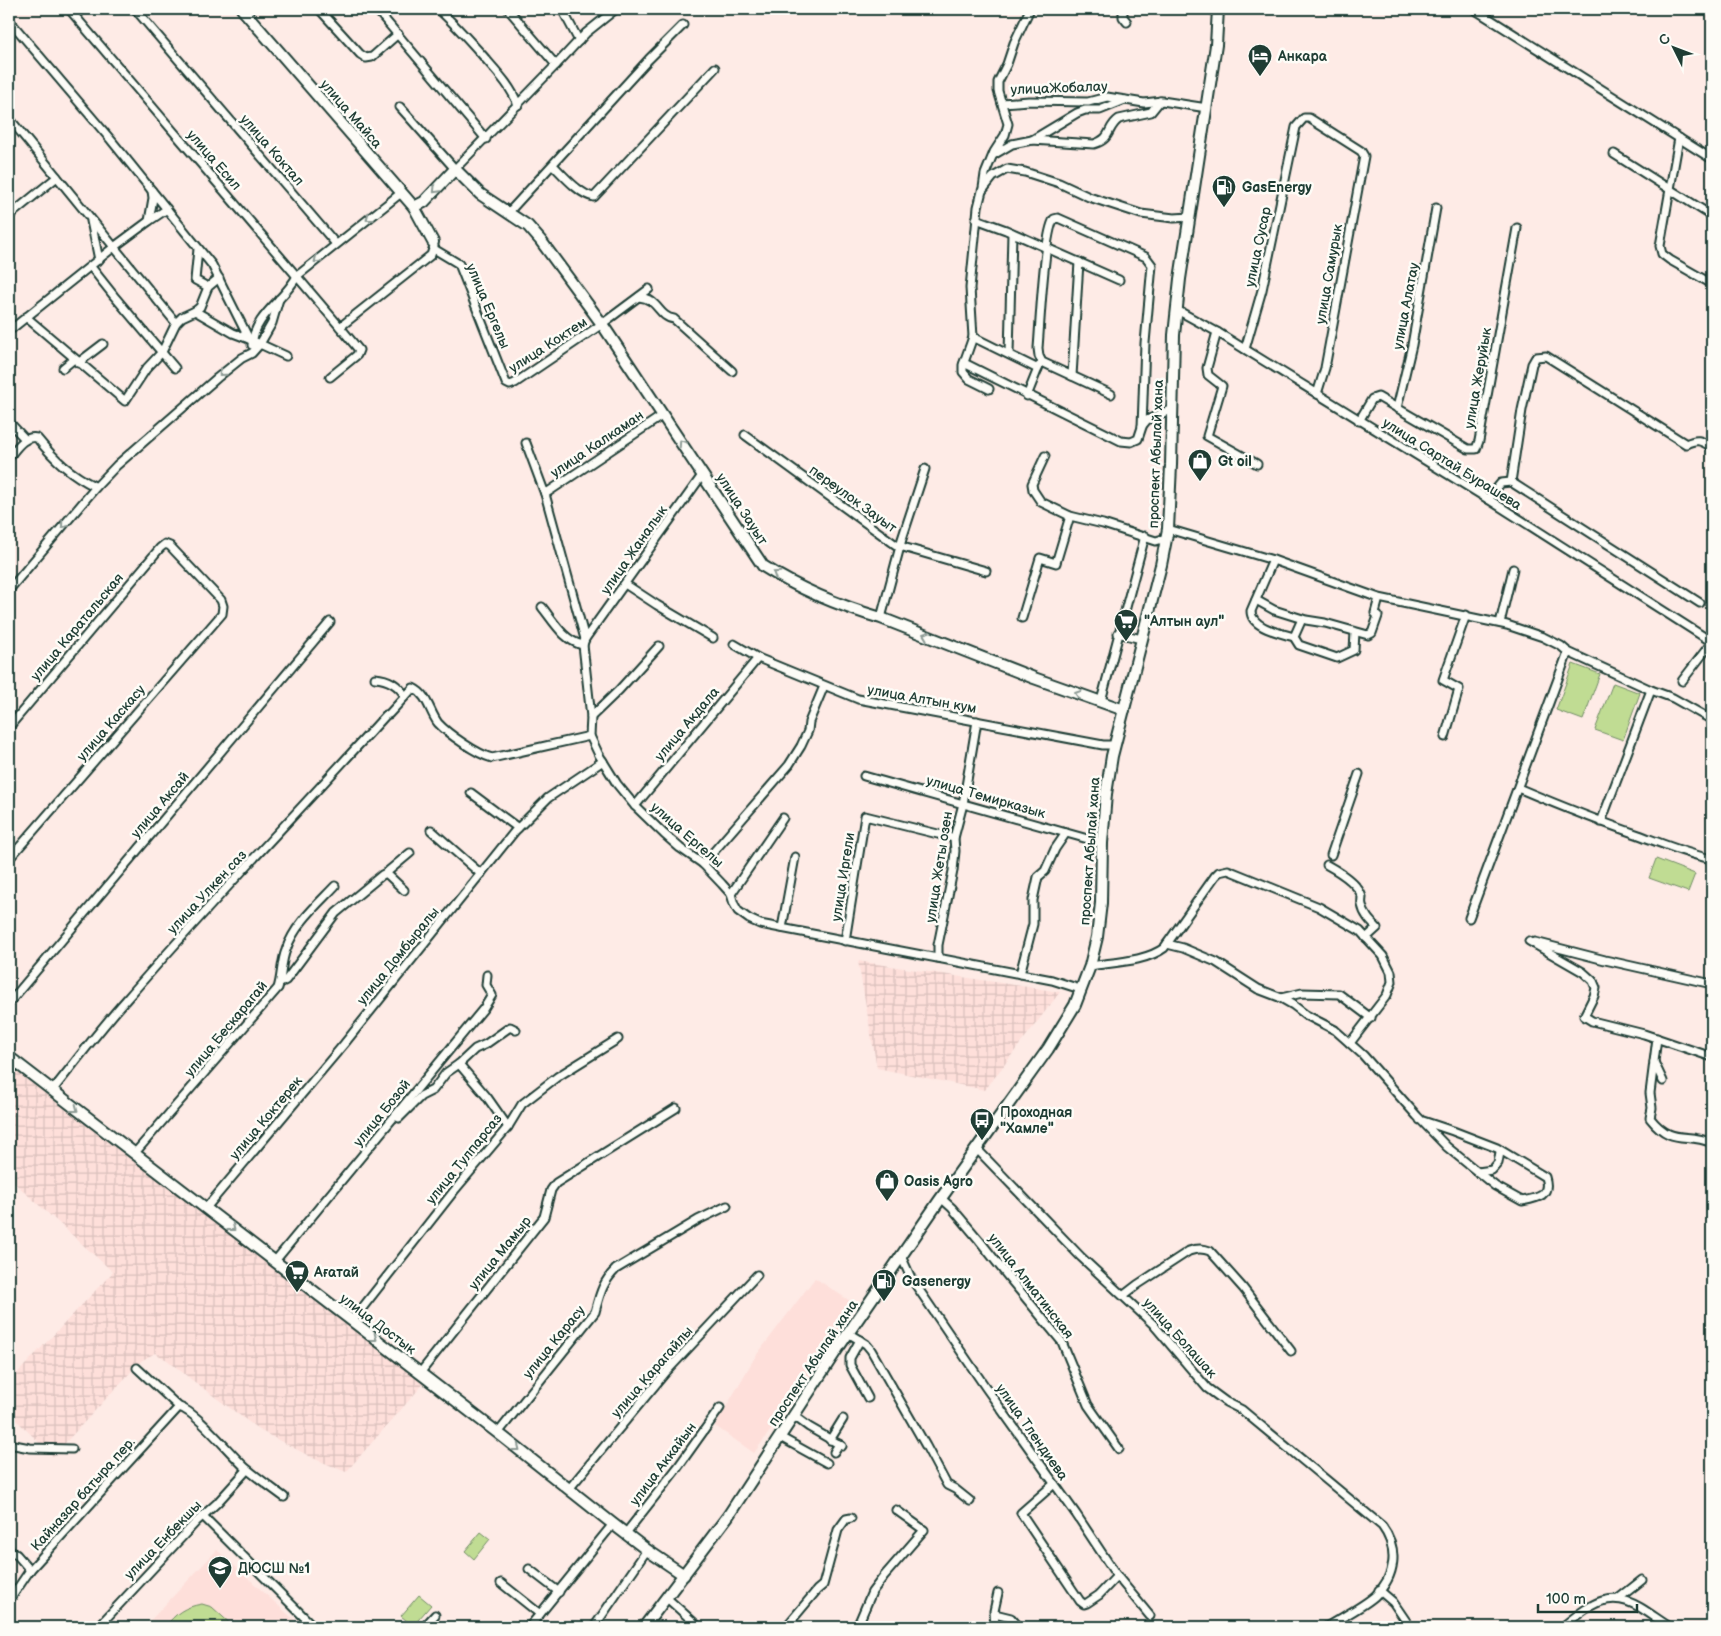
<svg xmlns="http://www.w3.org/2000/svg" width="1721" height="1636" viewBox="0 0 1721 1636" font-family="'Balsamiq Sans',sans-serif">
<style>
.built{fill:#fedfda}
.industrial{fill:url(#industrial-grid)}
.pitch{fill:#c0dc93;stroke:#708c64}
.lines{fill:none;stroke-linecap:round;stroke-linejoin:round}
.street-casing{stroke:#1f3d34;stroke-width:11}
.secondary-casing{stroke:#1f3d34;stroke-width:14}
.street{stroke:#fdfcf7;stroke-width:7}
.secondary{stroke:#fdfcf7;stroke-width:10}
.oneway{stroke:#8e9c96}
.labels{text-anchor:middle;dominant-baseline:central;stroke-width:5;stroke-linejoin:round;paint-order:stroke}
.poi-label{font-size:14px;font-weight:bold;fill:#1f3d34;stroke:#fdfcf7;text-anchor:start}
.street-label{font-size:14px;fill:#1f3d34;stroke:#fdfcf7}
</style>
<defs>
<pattern id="industrial-grid" width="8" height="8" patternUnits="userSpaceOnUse" patternTransform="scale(1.25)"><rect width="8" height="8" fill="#fedfda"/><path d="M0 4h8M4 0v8" fill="none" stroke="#d9c0bc"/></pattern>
</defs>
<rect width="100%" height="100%" fill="#feebe6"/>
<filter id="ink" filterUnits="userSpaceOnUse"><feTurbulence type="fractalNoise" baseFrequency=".02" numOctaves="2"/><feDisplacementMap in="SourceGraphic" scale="10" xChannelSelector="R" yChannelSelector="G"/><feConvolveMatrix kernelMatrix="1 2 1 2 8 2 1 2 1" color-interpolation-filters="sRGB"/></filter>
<g filter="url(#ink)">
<g class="built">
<polygon points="815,1278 856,1305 790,1404 754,1453 715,1426 755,1357"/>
<polygon points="217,1550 302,1627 144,1627"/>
</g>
<g class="industrial">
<polygon points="858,961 1060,992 985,1090 877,1068"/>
<polygon points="9,1066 144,1169 427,1380 346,1472 315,1459 261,1431 192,1380 167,1360 155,1353 141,1361 53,1456 9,1413 9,1382 113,1272 9,1178"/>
</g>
<g class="pitch">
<polygon points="1573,664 1600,674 1583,720 1556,710"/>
<polygon points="1613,683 1640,693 1623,740 1595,730"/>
<polygon points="1656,859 1695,874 1688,892 1649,878"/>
<polygon points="481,1532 490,1539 474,1559 465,1551"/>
<polygon points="419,1595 431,1605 413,1626 401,1616"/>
<path d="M202,1604L212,1607L234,1627H165C176,1613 184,1607 202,1604Z"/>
</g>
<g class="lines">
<defs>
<g id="street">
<polyline points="69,9 340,327"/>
<polyline points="135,9 336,244"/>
<polyline points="319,9 360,54 366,58 372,57 398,34"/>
<polyline points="376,9 486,139"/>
<path d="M438,9C455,24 469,40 484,57C497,72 511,86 518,105"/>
<polyline points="562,9 579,41"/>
<polyline points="1123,9 1123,17 1127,22"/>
<polyline points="1474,9 1712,159"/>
<polyline points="9,20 111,140 212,265 249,339 286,356"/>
<polyline points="556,65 586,33 616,9"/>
<polyline points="1002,103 1029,101 1088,102 1107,97 1144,103 1162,101 1207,108"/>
<polyline points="400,107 455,169 556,65 508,9"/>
<polyline points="9,118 176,323"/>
<polyline points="1679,138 1660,246 1662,254 1670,260 1712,284"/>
<polyline points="1032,140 1077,113 1085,110 1100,110 1125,100"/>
<path d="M995,154L1012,144L1032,140L1094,144C1113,138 1106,128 1119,119L1151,112L1160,101"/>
<polyline points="1614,154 1712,216"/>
<path d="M553,165C563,175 580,195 594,197L715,68"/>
<polyline points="983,188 985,174 994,152 1005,135 1008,124 998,91 998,82 1007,64 1014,43 1030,9"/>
<polyline points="508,213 649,59 683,25"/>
<polyline points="9,216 57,177"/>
<polyline points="976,219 1006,230 1119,280"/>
<polyline points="91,221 99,260"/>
<polyline points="149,221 167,209"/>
<polyline points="198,249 195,280 208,287"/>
<polyline points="434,249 459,264 506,383 510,385 515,383 602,324 649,289"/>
<polyline points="91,267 114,296 175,368"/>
<path d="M639,297C659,299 658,317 674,319L732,371"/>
<polyline points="1177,310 1217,332 1488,499 1712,642"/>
<polyline points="195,311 233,333 249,339"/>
<polyline points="26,317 125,401 146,369 162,352 176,323 182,317 195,311 200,307 208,287 219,278"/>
<polyline points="9,331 114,247 149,221 153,198 152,191"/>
<polyline points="1217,332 1207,368 1208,375 1222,386 1207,436 1257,464"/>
<polyline points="973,337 1038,369"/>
<path d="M252,345C254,315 285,300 297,276L401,193"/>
<polyline points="1245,349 1262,290 1296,127 1304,118 1309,118 1361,151 1364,156 1325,368 1317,394"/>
<polyline points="1009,354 1012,233"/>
<polyline points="78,363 103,344"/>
<path d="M964,363L1121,441L1131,442L1138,439L1142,427L1145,343L1152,265L1146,257L1058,218L1054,219C1044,232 1040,326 1038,348L1039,356L1042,362L1111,394"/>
<polyline points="63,368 74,359"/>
<polyline points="1072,376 1079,262"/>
<polyline points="330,377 357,355 359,350 340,327 431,255 434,246"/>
<polyline points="989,389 969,379 963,372 963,365 973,337 970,288 978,207 982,191 993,177 1007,169 1025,172 1059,183 1089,197 1141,214 1174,218 1190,217"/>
<polyline points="1027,396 1039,366"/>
<polyline points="1397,408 1412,345 1436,208"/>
<polyline points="1359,421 1372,399 1378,397 1468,449 1476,449 1479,441 1517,228"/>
<polyline points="9,422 25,439"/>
<polyline points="1142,426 1147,420 1172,409"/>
<polyline points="745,435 896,545 986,571"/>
<polyline points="526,443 545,494 585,639 583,645 591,717 590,736 599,755 617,784 635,806 664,834 680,848 703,864 722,884 731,894 734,904 738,911 749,919 760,924 1052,980 1080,989"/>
<polyline points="1045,456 1032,484 1033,490 1041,502 1070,516 1103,524 1156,541 1166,538"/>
<path d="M9,457C16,449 24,435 37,438C55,460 70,474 96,487"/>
<polyline points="545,494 663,415"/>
<polyline points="1488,499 1501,483 1511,482"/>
<polyline points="1168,529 1273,560 1379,598 1507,625 1543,637 1561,646 1568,652 1651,690 1673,698 1712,720"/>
<path d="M1273,560L1251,611C1251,628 1281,633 1294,637L1299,645L1337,658L1354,650L1355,632"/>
<polyline points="625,584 657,605 713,638"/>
<polyline points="9,590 96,487 117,465 217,378 242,358 252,353 260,344 272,323 279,299"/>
<polyline points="1256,600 1274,610 1306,620 1325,623 1368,635 1372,633 1378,616 1375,613 1379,598"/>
<path d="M1700,603L1511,482L1522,410L1532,364L1536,357L1546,356L1686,444C1698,438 1701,441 1712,447"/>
<path d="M542,607C554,622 564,641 583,645"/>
<polyline points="881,618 902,539 925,469"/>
<polyline points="1022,618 1040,558 1056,563 1070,516"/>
<polyline points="1500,623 1513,569"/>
<polyline points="1118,633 1141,639"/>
<polyline points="1294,637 1302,619"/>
<polyline points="585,639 703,474"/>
<polyline points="734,644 758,658 858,699 1103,745 1115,745"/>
<path d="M375,678C388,679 398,684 405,696"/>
<polyline points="1682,681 1712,642"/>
<polyline points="1101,701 1145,536"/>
<polyline points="591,717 619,690 659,646"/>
<polyline points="9,727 160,548 165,544 170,546 221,600 223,606 222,614 9,859"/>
<polyline points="1445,737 1459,689 1443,680 1466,615"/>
<polyline points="864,776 1102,843"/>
<path d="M1518,788C1558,805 1598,821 1639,835C1663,844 1687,854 1712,859"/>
<polyline points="471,793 518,828"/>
<polyline points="635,806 758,658"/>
<polyline points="1601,822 1651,690"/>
<polyline points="431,830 481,874"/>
<polyline points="1331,855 1359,774"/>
<polyline points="703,864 789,765 801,746 808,731 809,722 824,686"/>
<path d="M1327,865C1338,871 1358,883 1362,897C1362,900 1361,902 1362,905C1364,915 1370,921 1377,928L1366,938"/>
<polyline points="386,873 410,853"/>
<polyline points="731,894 783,818"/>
<polyline points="1469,918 1568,652"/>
<polyline points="782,928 795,857"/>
<polyline points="845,941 865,816 954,838"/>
<polyline points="1529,941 1583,972 1593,981 1596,988 1594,996 1584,1016 1592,1021 1644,1034 1712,1057"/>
<polyline points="1535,942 1605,960 1712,984"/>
<path d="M1167,944L1183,948L1216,962L1258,989L1279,997L1293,1005L1306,1015L1335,1030L1363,1055L1417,1116L1447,1147L1495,1186L1522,1201C1538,1198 1551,1196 1545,1177L1497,1148L1453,1131L1420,1120"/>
<polyline points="938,958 938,945 953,871 955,851 954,838 963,804 977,721"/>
<path d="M1090,966C1113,962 1145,962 1164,948L1215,876L1219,872L1228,870L1319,907L1360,931L1383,956L1391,972L1392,982L1387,995L1350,1043"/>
<polyline points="1020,974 1033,924 1033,900 1038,877 1045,871 1055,849 1066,833"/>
<polyline points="280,983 286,980 336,913 382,875 386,873 404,890"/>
<polyline points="1281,998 1302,993 1339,994 1371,1018"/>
<polyline points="9,1003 330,622"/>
<path d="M1657,1038L1650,1093L1652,1108L1650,1118C1673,1147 1686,1131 1712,1143"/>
<polyline points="1654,1062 1663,1081"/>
<polyline points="459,1064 487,1097 508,1127"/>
<path d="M52,1091C76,1061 100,1029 126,1000C210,903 300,810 386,715L389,714L413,688C428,695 429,711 438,723C448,734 477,754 492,758L590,736"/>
<polyline points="396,1116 399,1118 421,1096 433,1090 446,1073 459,1064 475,1049 486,1044 510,1027 516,1030"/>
<path d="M976,1148L1081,1257L1153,1324L1207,1388L1226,1402L1242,1410L1382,1526C1399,1549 1396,1576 1375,1596C1361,1608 1342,1617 1326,1627"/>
<path d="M134,1154L278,988C282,976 281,962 286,950C294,925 317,905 335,886"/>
<polyline points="1478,1172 1492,1170 1498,1163 1500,1152"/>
<polyline points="941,1198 952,1208 979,1240 1006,1274 1062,1342 1088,1405 1119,1449"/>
<polyline points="206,1208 344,1044 515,831 548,798 603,761"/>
<polyline points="901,1256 911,1278 986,1388 1076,1514 1117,1576 1150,1616"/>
<polyline points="275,1261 484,1008 492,995 486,985 487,975"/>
<path d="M1124,1295L1137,1285L1189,1251C1197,1248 1203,1248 1210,1251L1243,1288L1291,1351"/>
<polyline points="352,1321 454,1191 508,1127 522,1104 557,1077 618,1039"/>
<polyline points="848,1333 866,1344 871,1350 926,1446 947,1485 955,1489 970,1501"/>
<polyline points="860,1340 850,1358 850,1365 868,1398"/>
<path d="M137,1368L179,1407C196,1411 232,1456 247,1469C259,1479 272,1488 284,1497"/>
<polyline points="420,1373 544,1217 551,1190 556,1183 676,1108"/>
<polyline points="794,1416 809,1427 842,1446"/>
<path d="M498,1433L595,1312C600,1294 602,1283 616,1269L698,1220L727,1206"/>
<polyline points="780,1437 827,1463"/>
<polyline points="830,1440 843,1419"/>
<polyline points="9,1444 30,1448 72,1449"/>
<polyline points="834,1452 839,1444"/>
<polyline points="1054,1484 1021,1513 1080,1601 1084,1604 1087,1603 1099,1595 1117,1576"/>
<polyline points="569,1489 666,1372 757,1275"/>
<polyline points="203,1516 314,1627"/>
<polyline points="626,1533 678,1467 720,1408"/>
<polyline points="9,1549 17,1555 30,1570"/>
<polyline points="529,1569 559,1592"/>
<polyline points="501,1583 540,1614 613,1524"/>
<polyline points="1379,1590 1393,1602 1410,1627"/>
<polyline points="667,1598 699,1627"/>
<polyline points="1618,1599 1642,1580"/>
<polyline points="9,1601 30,1570 179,1407"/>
<polyline points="995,1614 1011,1618 1019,1627"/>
<polyline points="98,1627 196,1522 217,1503 247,1470"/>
<polyline points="424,1627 435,1615"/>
<polyline points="529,1627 540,1614"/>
<polyline points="594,1627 647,1550"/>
<polyline points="786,1627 817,1590 823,1585 838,1530 846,1519 851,1518"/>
<polyline points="857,1627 872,1592 884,1576 924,1530 896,1510"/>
<polyline points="995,1627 994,1611 998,1593"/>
<path d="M1562,1627C1588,1607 1608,1587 1641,1608C1651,1614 1660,1621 1670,1627"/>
</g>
<g id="secondary">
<polyline points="242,9 414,207 433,242"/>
<path d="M414,207L424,202L455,169L480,194L528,226L541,241L602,324L763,566C799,589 840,606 881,618L1034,678L1124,710"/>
<polyline points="9,1057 498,1433 613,1524 647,1550 684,1575"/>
<polyline points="644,1627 728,1516 838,1348 939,1201 1048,1049 1075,1005 1090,966 1097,937 1101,903 1102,843 1106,794 1112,756 1161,565 1168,529 1171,465 1174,335 1180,279 1216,45 1218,9"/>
</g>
</defs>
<use href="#street" class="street-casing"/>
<use href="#secondary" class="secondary-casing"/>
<use href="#street" class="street"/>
<use href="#secondary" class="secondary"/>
</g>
<defs><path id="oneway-chevron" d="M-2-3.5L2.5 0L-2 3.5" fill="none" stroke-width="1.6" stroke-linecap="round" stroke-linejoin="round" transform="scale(1.25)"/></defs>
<g class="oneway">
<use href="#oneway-chevron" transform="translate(436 190) rotate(134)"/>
<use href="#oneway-chevron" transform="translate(369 218) rotate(142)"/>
<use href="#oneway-chevron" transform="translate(317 260) rotate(141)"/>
<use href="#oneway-chevron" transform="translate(222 373) rotate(141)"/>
<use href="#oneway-chevron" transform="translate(682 443) rotate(-124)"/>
<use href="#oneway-chevron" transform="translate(64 525) rotate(130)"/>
<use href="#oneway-chevron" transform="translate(776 574) rotate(-147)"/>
<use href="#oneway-chevron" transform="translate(926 635) rotate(-159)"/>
<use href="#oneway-chevron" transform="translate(1078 694) rotate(-161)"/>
<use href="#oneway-chevron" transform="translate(75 1109) rotate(37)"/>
<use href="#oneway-chevron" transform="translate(232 1228) rotate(38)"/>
<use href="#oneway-chevron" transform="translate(374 1338) rotate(37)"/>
<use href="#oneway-chevron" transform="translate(517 1448) rotate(38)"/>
</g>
</g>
<defs>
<symbol id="hotel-pin" viewBox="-11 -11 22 30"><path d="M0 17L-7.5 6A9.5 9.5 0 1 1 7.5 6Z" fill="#1f3d34" stroke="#fdfcf7"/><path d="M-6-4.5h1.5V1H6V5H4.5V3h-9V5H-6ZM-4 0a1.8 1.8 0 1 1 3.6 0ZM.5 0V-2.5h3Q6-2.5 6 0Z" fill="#fff"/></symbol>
<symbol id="fuel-pin" viewBox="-11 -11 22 30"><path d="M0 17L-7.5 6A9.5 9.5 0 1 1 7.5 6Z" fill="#1f3d34" stroke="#fdfcf7"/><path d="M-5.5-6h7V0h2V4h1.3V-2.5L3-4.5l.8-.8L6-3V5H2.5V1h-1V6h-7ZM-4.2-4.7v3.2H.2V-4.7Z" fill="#fff"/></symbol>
<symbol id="shop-pin" viewBox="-11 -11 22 30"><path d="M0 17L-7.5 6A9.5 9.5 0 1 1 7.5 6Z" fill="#1f3d34" stroke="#fdfcf7"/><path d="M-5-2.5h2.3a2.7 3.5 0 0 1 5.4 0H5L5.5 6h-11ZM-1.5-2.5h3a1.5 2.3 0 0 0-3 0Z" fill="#fff"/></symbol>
<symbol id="supermarket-pin" viewBox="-11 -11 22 30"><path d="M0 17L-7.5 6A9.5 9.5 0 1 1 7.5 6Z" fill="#1f3d34" stroke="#fdfcf7"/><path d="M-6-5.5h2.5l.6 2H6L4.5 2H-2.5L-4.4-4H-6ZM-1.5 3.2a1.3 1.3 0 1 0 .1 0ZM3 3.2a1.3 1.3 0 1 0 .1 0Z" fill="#fff"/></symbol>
<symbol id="bus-pin" viewBox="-11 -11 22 30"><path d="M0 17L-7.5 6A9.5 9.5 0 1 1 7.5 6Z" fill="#1f3d34" stroke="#fdfcf7"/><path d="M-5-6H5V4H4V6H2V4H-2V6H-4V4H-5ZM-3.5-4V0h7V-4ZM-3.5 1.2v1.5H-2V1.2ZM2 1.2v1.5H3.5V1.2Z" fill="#fff"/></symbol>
<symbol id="school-pin" viewBox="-11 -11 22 30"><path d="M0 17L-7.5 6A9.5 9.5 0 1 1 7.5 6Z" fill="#1f3d34" stroke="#fdfcf7"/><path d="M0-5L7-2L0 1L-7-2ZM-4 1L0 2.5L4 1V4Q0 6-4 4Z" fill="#fff"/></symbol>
</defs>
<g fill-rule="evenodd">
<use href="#hotel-pin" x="1246" y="42" width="28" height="38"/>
<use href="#fuel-pin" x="1210" y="173" width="28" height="38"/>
<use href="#shop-pin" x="1186" y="447" width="28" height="38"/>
<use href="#supermarket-pin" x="1112" y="607" width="28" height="38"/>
<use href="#bus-pin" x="968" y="1106" width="28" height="38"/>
<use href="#shop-pin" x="873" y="1167" width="28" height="38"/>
<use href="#supermarket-pin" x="283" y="1258" width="28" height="38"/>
<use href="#fuel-pin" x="870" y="1267" width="28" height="38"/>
<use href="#school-pin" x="206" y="1554" width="28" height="38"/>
</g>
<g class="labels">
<g class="poi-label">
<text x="1278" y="56">Анкара</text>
<text x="1242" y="187">GasEnergy</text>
<text x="1218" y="461">Gt oil</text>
<text x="1144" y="621">"Алтын аул"</text>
<text x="1000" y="1112">Проходная<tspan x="1000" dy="16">"Хамле"</tspan></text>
<text x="904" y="1181">Oasis Agro</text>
<text x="314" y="1272">Ағатай</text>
<text x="902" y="1281">Gasenergy</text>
<text x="238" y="1568">ДЮСШ №1</text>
</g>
<g class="street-label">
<text transform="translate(1059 88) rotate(-2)">улицаЖобалау</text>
<text transform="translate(351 114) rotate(49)">улица Майса</text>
<text transform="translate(272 150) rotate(49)">улица Коктал</text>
<text transform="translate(214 160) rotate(49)">улица Есил</text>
<text transform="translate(1258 247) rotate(-78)">улица Сусар</text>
<text transform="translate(1329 274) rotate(-80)">улица Самурык</text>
<text transform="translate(488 306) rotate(67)">улица Ергелы</text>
<text transform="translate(1406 306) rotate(-79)">улица Алатау</text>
<text transform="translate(548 345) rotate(-33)">улица Коктем</text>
<text transform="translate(1478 378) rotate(-80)">улица Жеруйык</text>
<text transform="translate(597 444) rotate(-34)">улица Калкаман</text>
<text transform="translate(1156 454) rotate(-88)">проспект Абылай хана</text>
<text transform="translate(1452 464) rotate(32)">улица Сартай Бурашева</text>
<text transform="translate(853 499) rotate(36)">переулок Зауыт</text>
<text transform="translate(742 509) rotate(57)">улица Зауыт</text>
<text transform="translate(634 550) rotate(-55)">улица Жаналык</text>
<text transform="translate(77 627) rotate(-50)">улица Каратальская</text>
<text transform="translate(922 699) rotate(10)">улица Алтын кум</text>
<text transform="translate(111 723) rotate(-49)">улица Каскасу</text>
<text transform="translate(687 724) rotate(-50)">улица Акдала</text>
<text transform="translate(986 797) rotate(16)">улица Темирказык</text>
<text transform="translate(160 805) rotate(-50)">улица Аксай</text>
<text transform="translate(687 835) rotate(41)">улица Ергелы</text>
<text transform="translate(1090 851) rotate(-86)">проспект Абылай хана</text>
<text transform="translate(939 867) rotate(-81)">улица Жеты озен</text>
<text transform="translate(843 877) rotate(-81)">улица Иргели</text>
<text transform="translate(207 892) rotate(-47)">улица Улкен саз</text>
<text transform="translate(398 956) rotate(-51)">улица Домбыралы</text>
<text transform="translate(226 1029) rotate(-50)">улица Бескарагай</text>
<text transform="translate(382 1113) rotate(-51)">улица Бозой</text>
<text transform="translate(266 1118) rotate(-50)">улица Коктерек</text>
<text transform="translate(464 1159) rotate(-51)">улица Тулпарсаз</text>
<text transform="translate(500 1253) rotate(-51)">улица Мамыр</text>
<text transform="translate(1031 1286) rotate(52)">улица Алматинская</text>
<text transform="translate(378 1324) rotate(37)">улица Достык</text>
<text transform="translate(1180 1338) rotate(48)">улица Болашак</text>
<text transform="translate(554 1342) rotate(-51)">улица Карасу</text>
<text transform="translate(813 1363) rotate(-56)">проспект Абылай хана</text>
<text transform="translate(652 1372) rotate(-49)">улица Карагайлы</text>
<text transform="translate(1032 1432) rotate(55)">улица Тлендиева</text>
<text transform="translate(663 1464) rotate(-53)">улица Аккайын</text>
<text transform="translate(83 1494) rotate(-48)">Кайназар батыра пер.</text>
<text transform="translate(163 1540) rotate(-46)">улица Енбекшы</text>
</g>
</g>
<rect width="1721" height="1636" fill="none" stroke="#fdfcf7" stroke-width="30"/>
<rect x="15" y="15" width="1691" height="1606" fill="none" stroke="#1f3d34" stroke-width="2" filter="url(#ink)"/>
<g transform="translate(1674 48) rotate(312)" stroke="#fdfcf7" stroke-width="4" paint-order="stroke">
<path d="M0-4L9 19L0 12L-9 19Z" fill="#1f3d34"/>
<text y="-8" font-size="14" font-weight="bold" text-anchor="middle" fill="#1f3d34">С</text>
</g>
<path d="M1538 1604v8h99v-8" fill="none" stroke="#1f3d34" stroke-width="2.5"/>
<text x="1546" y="1604" font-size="15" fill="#1f3d34" stroke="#fdfcf7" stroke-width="4" paint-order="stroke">100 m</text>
</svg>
